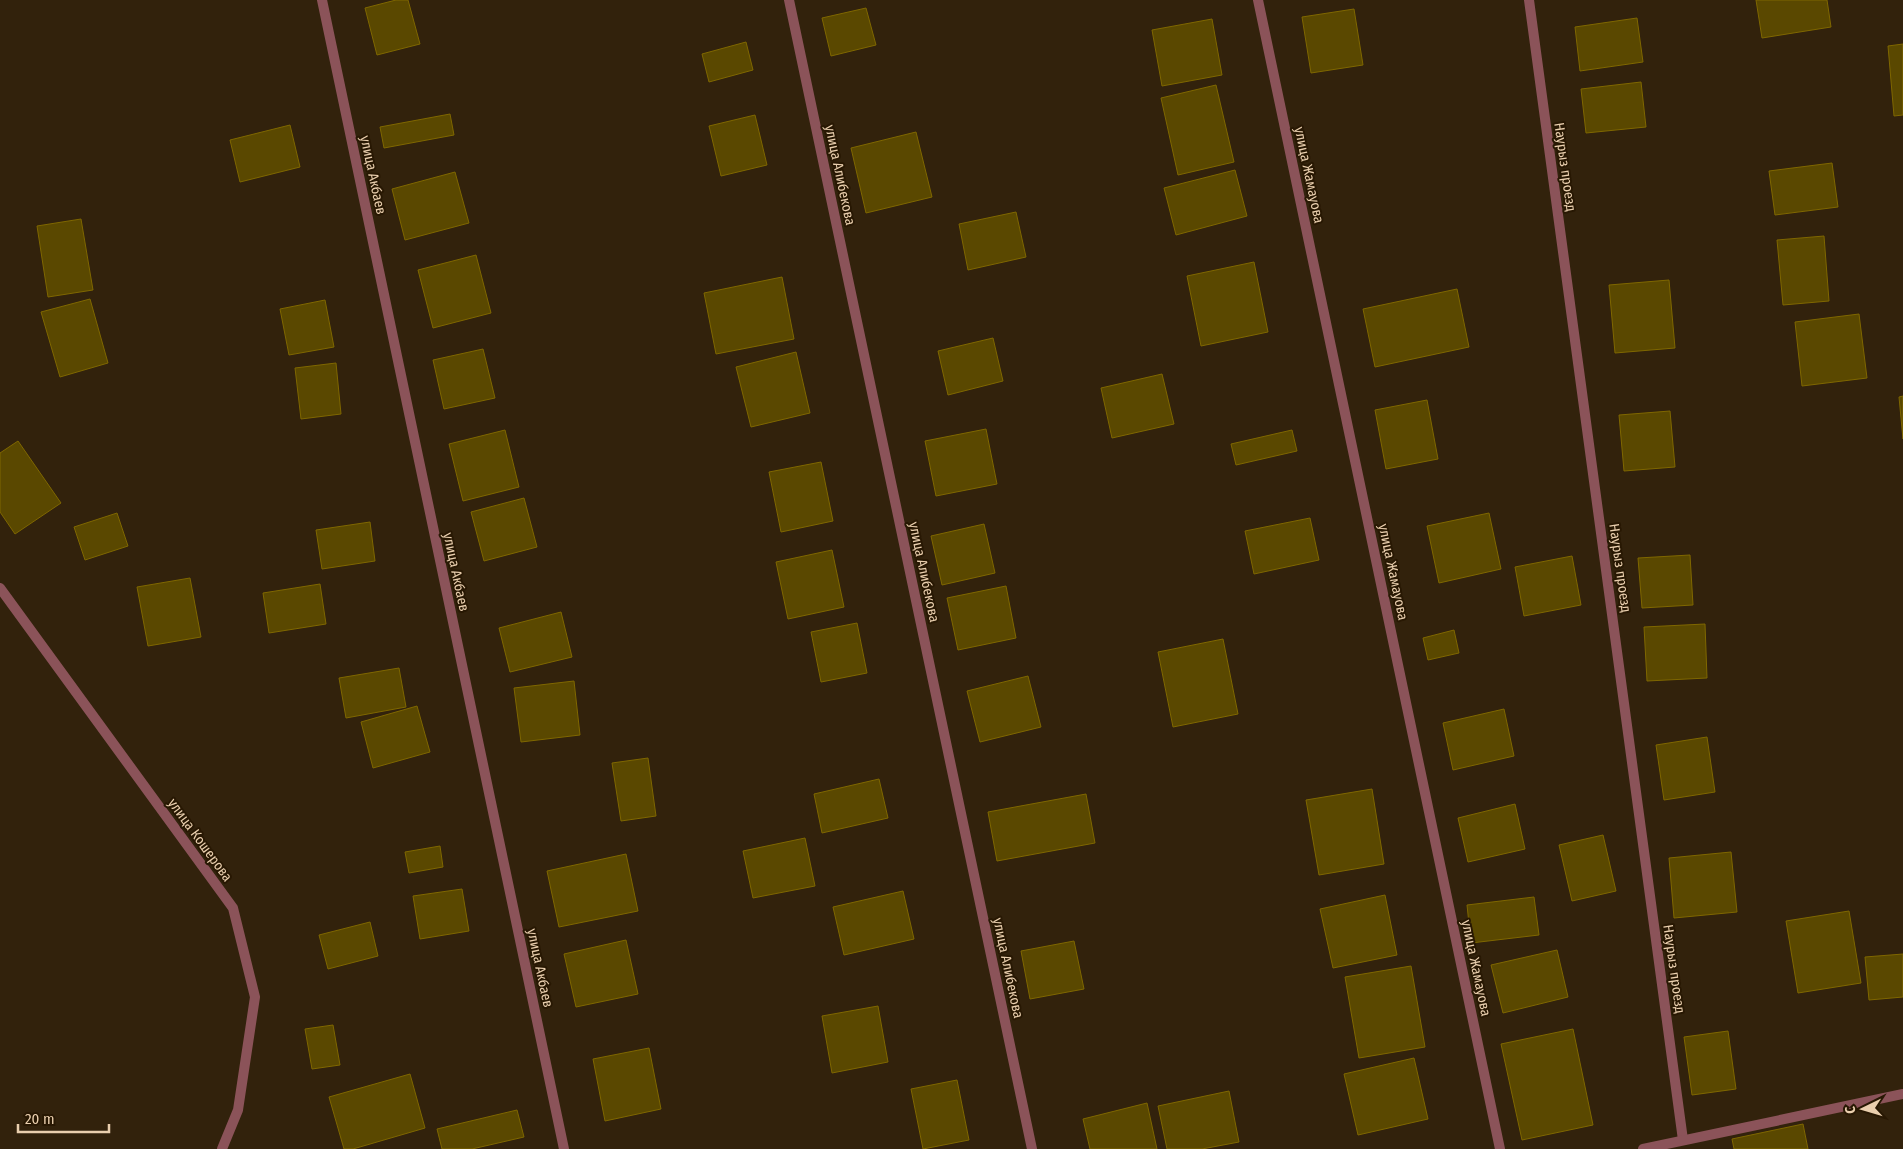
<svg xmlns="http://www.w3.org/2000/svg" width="1903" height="1149" viewBox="0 0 1903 1149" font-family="'Fira Sans Condensed',sans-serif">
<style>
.building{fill:#5a4800;stroke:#7f6700}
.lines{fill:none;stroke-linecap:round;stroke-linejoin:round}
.minor{stroke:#8b5359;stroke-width:10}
.labels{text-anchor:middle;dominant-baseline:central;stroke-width:4;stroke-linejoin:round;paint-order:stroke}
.street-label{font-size:14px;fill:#eacfae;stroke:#281803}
</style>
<rect width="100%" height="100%" fill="#32220c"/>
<g class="building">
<polygon points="396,0 408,0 420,44 377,55 365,8"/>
<polygon points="1756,0 1827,0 1831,27 1762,38"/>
<polygon points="866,8 876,45 831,56 822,18"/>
<polygon points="1354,9 1363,65 1311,73 1302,17"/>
<polygon points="1637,18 1643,62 1580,71 1575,27"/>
<polygon points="1212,19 1222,75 1162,86 1152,30"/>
<polygon points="746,42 753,70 709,82 702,54"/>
<polygon points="1903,44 1903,115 1894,116 1888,46"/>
<polygon points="1641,82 1646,127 1586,133 1581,89"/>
<polygon points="1216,85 1234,162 1178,175 1161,98"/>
<polygon points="450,114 454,135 384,148 380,127"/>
<polygon points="755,115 767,165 721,176 709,126"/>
<polygon points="290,125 300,167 240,182 230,140"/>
<polygon points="916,132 932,197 866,213 851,148"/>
<polygon points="1832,163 1838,207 1775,215 1769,171"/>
<polygon points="1235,170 1247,216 1176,235 1164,188"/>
<polygon points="455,172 469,223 405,240 392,189"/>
<polygon points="1016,212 1026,257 968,270 959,224"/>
<polygon points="81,219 93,290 48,297 37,226"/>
<polygon points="1824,236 1829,301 1783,305 1777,240"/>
<polygon points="476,255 491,313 433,328 418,270"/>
<polygon points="1254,262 1268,332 1201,346 1187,276"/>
<polygon points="782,277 794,339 716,354 704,293"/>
<polygon points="1669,280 1675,348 1615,353 1609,285"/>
<polygon points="1457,289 1469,347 1375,367 1363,309"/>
<polygon points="90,299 108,363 60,377 41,312"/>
<polygon points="325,300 334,347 289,355 280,309"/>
<polygon points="1859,314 1867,378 1802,386 1795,322"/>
<polygon points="993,338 1003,381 948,395 938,351"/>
<polygon points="483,349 495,398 444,409 433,360"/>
<polygon points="796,352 810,413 751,427 736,367"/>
<polygon points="336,363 341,414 301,419 295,368"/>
<polygon points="1162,374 1174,424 1112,438 1101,388"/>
<polygon points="1903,396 1903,439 1899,397"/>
<polygon points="1427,400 1438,459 1386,469 1375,410"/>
<polygon points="1670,411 1675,467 1624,471 1619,415"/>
<polygon points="986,429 997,484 936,496 925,441"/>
<polygon points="505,430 519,487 463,501 449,444"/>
<polygon points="1292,430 1297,451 1236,465 1231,444"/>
<polygon points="18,441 61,503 15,534 0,512 0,453"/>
<polygon points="821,462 833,521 781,532 769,472"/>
<polygon points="524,498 537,547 484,561 471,512"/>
<polygon points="117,513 128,546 85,560 74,527"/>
<polygon points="1489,513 1501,569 1439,583 1427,526"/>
<polygon points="1310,518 1319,560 1254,574 1245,531"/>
<polygon points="370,522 375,561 322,569 316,530"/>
<polygon points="984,524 995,573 942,585 931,536"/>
<polygon points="832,550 844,607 788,619 776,562"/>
<polygon points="1690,555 1693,605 1642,608 1638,558"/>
<polygon points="1572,556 1581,605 1524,616 1515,567"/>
<polygon points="190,578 201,637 148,646 137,587"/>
<polygon points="320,584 326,624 269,633 263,593"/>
<polygon points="1006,586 1016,638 958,650 947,598"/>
<polygon points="561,612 572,657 510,672 499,628"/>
<polygon points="857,623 867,673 821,682 811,632"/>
<polygon points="1705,624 1707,678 1647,681 1644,627"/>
<polygon points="1454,630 1459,653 1428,660 1423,638"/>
<polygon points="1223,639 1238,714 1173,727 1158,652"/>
<polygon points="399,668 406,707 346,718 339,678"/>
<polygon points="1028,676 1041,727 980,742 967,691"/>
<polygon points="574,681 580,735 521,742 514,688"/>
<polygon points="417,706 430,752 373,768 361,722"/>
<polygon points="1504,709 1514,756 1453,770 1443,723"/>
<polygon points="1707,737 1715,792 1664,800 1656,745"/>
<polygon points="648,758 656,816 621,821 612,763"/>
<polygon points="879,779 888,818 822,833 814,794"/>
<polygon points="1372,789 1384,864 1319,875 1306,800"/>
<polygon points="1086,794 1095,843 997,861 988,812"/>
<polygon points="1515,804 1525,849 1468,862 1458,818"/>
<polygon points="1603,835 1616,891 1572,901 1559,845"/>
<polygon points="805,838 815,886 753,898 743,851"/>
<polygon points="440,846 443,867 409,873 405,852"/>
<polygon points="1731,852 1737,912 1674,918 1669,858"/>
<polygon points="626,854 638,911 559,927 547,871"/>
<polygon points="462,889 469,931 420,939 413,896"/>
<polygon points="903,891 914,939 844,955 833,907"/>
<polygon points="1385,895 1397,955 1333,968 1320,909"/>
<polygon points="1534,897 1539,935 1471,943 1467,905"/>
<polygon points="1849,911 1861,983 1798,993 1786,921"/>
<polygon points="370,922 378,956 328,969 319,935"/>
<polygon points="626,940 638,994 576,1007 564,954"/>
<polygon points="1074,941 1084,989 1030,999 1021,951"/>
<polygon points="1557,950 1568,997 1503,1013 1491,965"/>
<polygon points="1903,954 1903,997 1869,1000 1865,957"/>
<polygon points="1411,966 1425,1047 1359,1058 1345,977"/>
<polygon points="878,1006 888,1062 832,1073 822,1016"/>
<polygon points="333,1025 340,1065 312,1069 305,1029"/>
<polygon points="1573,1029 1593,1125 1522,1140 1501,1044"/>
<polygon points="1728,1031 1736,1089 1692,1095 1684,1037"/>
<polygon points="649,1048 661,1109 605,1121 593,1059"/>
<polygon points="1414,1058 1428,1119 1358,1135 1344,1074"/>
<polygon points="410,1074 425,1128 353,1149 344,1149 329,1097"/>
<polygon points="957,1080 969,1140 923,1149 911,1089"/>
<polygon points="1229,1091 1239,1142 1202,1149 1167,1149 1158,1106"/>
<polygon points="1147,1103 1157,1149 1090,1149 1083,1119"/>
<polygon points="517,1110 524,1137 472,1149 442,1149 437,1129"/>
<polygon points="1803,1124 1808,1149 1734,1149 1732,1139"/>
</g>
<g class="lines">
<g class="minor">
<polyline points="322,0 564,1149"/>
<polyline points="789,0 1032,1149"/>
<polyline points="1258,0 1500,1149"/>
<polyline points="1529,0 1683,1140"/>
<polyline points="0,588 233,908 255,997 238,1110 222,1149"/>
<polyline points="1643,1149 1903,1094"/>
</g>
</g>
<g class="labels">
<g class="street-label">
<text transform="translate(1565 167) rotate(82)">Наурыз проезд</text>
<text transform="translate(373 175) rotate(78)">улица Акбаев</text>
<text transform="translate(840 175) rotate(78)">улица Алибекова</text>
<text transform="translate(1309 175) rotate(78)">улица Жамауова</text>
<text transform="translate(1620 568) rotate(82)">Наурыз проезд</text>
<text transform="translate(456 572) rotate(78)">улица Акбаев</text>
<text transform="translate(924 572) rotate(78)">улица Алибекова</text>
<text transform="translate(1393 572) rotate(78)">улица Жамауова</text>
<text transform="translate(200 840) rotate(54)">улица Кошерова</text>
<text transform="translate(540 968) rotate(78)">улица Акбаев</text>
<text transform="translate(1008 968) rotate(78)">улица Алибекова</text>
<text transform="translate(1476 968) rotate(78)">улица Жамауова</text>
<text transform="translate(1674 969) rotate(82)">Наурыз проезд</text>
</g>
</g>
<g transform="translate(1863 1109) rotate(265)" stroke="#281803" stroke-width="4" paint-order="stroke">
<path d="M0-4L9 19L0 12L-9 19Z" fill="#eacfae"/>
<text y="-8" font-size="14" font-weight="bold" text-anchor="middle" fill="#eacfae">С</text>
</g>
<path d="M18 1124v8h91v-8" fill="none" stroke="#eacfae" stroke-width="2.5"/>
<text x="25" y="1124" font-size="15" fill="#eacfae" stroke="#281803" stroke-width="4" paint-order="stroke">20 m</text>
</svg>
